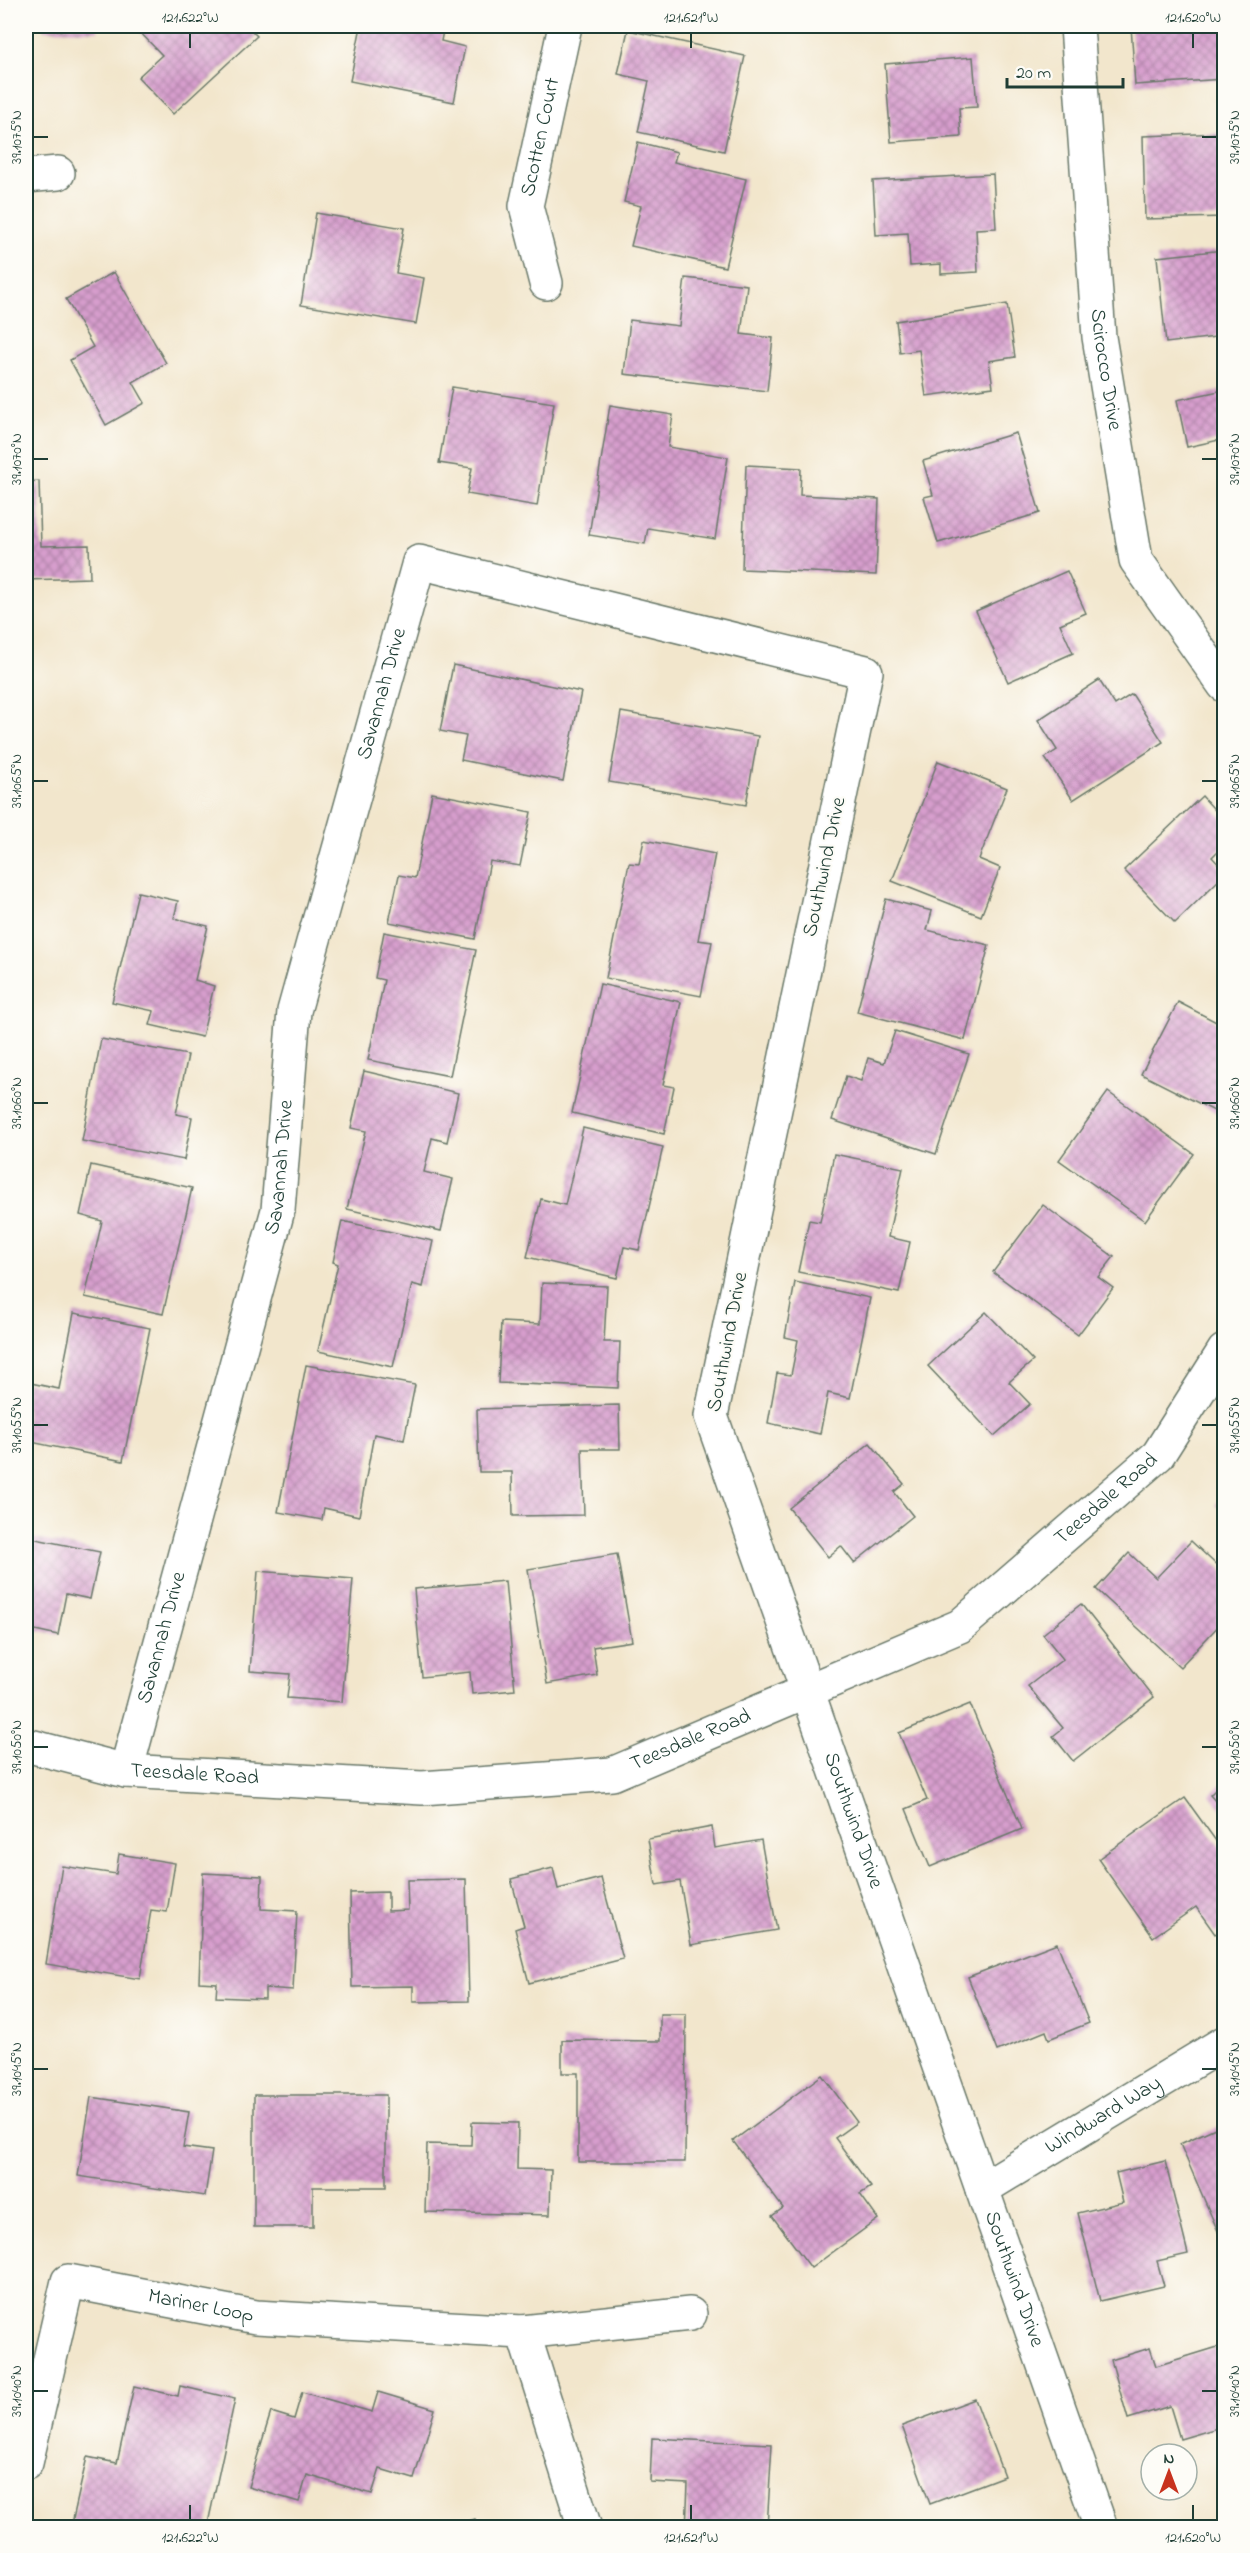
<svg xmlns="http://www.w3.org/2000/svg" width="1250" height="2553" viewBox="0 0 1250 2553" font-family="'Indie Flower',sans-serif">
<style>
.building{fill:url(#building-cross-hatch)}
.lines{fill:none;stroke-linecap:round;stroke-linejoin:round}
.street-casing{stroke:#697869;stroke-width:36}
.secondary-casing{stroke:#697869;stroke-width:36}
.street{stroke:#fff;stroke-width:33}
.secondary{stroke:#fff;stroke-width:33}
.ticks{fill:none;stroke:#1f3d34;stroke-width:2}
.labels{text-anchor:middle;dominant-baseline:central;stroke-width:4.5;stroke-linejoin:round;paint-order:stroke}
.street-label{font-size:21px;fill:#1f3d34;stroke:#fdfcf7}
.neatline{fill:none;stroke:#1f3d34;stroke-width:2}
.ticks-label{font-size:15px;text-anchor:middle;fill:#1f3d34}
</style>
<defs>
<pattern id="building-cross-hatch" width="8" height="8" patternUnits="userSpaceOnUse" patternTransform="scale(1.5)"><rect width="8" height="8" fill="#d79ecd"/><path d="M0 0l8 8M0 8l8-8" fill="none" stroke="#ae82a7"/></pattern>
</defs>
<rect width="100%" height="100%" fill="#fdfcf7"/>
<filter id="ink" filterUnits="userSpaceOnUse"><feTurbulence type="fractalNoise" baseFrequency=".0167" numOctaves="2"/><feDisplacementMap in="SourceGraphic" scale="12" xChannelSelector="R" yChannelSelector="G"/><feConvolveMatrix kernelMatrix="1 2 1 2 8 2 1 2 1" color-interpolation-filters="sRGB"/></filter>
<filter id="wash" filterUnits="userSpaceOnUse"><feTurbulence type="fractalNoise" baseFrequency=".008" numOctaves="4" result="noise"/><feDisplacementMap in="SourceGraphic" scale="24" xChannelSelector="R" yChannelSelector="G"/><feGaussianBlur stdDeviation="1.35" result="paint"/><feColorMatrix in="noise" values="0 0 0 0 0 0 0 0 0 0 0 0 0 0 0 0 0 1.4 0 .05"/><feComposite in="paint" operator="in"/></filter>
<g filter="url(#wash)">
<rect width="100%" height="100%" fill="#f2e6cc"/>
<g id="blocks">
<g class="building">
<polygon points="43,26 98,26 98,31 43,30"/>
<polygon points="134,26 247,26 257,36 173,114 138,77 162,55"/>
<polygon points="361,26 444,26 441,41 465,47 454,102 350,81"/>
<polygon points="729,26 744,26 743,30"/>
<polygon points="1131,26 1224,26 1224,79 1135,85"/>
<polygon points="628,30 745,56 724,151 638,132 649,81 618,74"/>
<polygon points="973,57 977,107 959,108 961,137 891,142 885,64"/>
<polygon points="1224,133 1224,217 1145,219 1143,136"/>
<polygon points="638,142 677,152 674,162 746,179 725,267 631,246 641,206 624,202"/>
<polygon points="993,174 996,228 976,229 978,272 941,274 941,264 910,266 908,233 876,235 873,181"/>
<polygon points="316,213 404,228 396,273 424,278 416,324 301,305"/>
<polygon points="1224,250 1224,336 1166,343 1157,257"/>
<polygon points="114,272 166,363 133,382 145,403 106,425 70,360 93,347 66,299"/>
<polygon points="685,278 747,285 741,334 773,338 767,391 624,374 630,320 679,326"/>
<polygon points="1007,304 1015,357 989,361 993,387 926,396 919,350 900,353 896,321"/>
<polygon points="452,387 554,403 537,506 467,494 472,468 439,463"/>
<polygon points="1224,390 1224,439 1187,447 1177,400"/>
<polygon points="610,405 673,415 668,447 728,457 715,539 648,528 645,544 589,535"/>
<polygon points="1016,433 1040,513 938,543 924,497 933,495 923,461"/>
<polygon points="746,465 801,468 800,495 879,499 876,575 742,569"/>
<polygon points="39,481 41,546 89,545 90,578 26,580 26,482"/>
<polygon points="1067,571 1086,613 1060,624 1073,653 1008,682 976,611"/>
<polygon points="453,665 581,692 563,781 461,760 466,736 440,731"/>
<polygon points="1099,680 1115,705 1132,694 1163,742 1073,800 1045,758 1057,750 1038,720"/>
<polygon points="621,712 758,736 746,805 609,782"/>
<polygon points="938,761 1007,788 979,859 1000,868 981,916 892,881"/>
<polygon points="432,793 531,812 520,866 490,861 475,939 389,922 399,875 415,878"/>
<polygon points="1202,796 1224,820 1224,845 1212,857 1224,870 1224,875 1175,923 1124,870"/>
<polygon points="644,840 715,854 698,940 712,942 701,996 606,978 629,863 639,864"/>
<polygon points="138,892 178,901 174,918 208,926 195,980 214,986 202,1037 150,1025 154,1011 112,1002"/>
<polygon points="886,899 932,911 927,930 989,945 965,1040 857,1012"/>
<polygon points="384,932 476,950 450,1076 368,1060 384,980 375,978"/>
<polygon points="600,984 681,1002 663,1085 674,1087 664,1134 572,1113"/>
<polygon points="1178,1002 1224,1026 1224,1116 1141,1074"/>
<polygon points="895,1031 969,1054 936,1154 832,1120 846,1076 861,1081 868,1058 884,1063"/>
<polygon points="101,1039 188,1055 176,1114 192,1117 184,1160 82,1141"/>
<polygon points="364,1071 458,1093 447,1142 432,1138 424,1172 453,1179 441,1231 347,1209 366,1131 351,1128"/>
<polygon points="1108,1092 1194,1154 1145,1221 1059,1160"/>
<polygon points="583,1128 663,1147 639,1250 624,1247 617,1278 527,1257 541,1199 565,1205"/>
<polygon points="834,1154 903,1168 888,1237 910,1242 899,1293 798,1272 809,1220 820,1222"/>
<polygon points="91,1165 192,1188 163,1314 85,1297 102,1221 80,1215"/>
<polygon points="1043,1205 1114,1257 1098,1277 1113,1288 1078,1335 993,1272"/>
<polygon points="342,1221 433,1241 423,1287 412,1284 393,1367 318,1351 338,1264 333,1262"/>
<polygon points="795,1282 870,1298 850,1398 828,1393 820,1434 768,1423 777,1373 791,1375 798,1340 785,1337"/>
<polygon points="542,1283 607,1286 604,1342 620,1342 618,1388 498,1383 501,1322 540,1324"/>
<polygon points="986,1312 1033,1361 1009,1382 1030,1404 994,1436 928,1366"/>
<polygon points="74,1313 150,1328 123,1461 26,1441 26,1382 59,1389"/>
<polygon points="306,1365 415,1385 404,1440 374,1434 359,1516 324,1508 322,1520 278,1512"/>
<polygon points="619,1405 620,1449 582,1449 584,1515 513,1516 512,1472 479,1472 477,1409"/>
<polygon points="870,1443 904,1484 894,1492 913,1516 854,1563 841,1546 828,1557 789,1508"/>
<polygon points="1224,1491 1224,1511 1216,1505"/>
<polygon points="26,1537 100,1552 90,1599 66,1594 58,1635 26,1628"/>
<polygon points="1191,1541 1224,1572 1224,1620 1180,1667 1096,1589 1129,1553 1156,1578"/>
<polygon points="617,1554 632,1641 593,1647 597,1675 547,1684 528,1569"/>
<polygon points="258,1571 353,1579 342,1702 287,1698 290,1674 250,1671"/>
<polygon points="505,1581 515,1690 472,1694 470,1672 422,1677 414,1589"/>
<polygon points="1081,1604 1154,1697 1073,1761 1053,1736 1063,1728 1028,1686 1063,1659 1043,1634"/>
<polygon points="970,1704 1022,1829 930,1867 906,1809 927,1800 899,1733"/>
<polygon points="1224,1781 1224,1811 1210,1795"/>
<polygon points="1185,1798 1224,1852 1224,1928 1215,1934 1196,1907 1153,1937 1098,1859"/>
<polygon points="712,1827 715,1848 761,1840 777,1930 691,1945 680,1881 656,1885 648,1839"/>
<polygon points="119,1854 175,1863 167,1912 151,1910 140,1979 46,1964 62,1866 116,1874"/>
<polygon points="553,1868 558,1889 601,1878 623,1959 529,1983 515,1929 524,1926 511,1879"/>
<polygon points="203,1873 262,1876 261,1909 297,1911 293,1990 265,1988 265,1999 216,1997 217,1983 199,1982"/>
<polygon points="466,1879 469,2001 413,2002 413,1986 352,1987 350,1893 388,1892 388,1911 408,1910 407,1880"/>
<polygon points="1057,1943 1089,2023 1049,2039 1046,2031 997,2051 968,1977"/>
<polygon points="660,2014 686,2014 685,2162 578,2162 578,2073 562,2073 562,2040 660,2041"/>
<polygon points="822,2075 857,2122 835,2138 871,2187 860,2194 878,2219 811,2268 772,2216 783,2208 733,2141"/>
<polygon points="254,2095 386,2095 386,2187 313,2187 313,2227 254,2227"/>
<polygon points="91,2097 189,2112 183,2147 212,2151 205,2196 78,2176"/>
<polygon points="472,2122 518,2123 517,2169 551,2170 550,2215 425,2212 427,2144 471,2145"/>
<polygon points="1224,2124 1224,2245 1180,2144"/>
<polygon points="1165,2161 1188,2254 1157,2261 1164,2286 1100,2301 1078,2213 1123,2202 1116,2173"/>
<polygon points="1221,2346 1224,2358 1224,2426 1180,2439 1170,2406 1128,2419 1111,2360 1150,2348 1156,2366"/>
<polygon points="134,2386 178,2396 180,2386 235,2399 207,2528 71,2528 87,2457 117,2463"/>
<polygon points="302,2392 372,2412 378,2392 435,2409 414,2479 380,2469 372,2494 307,2475 299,2502 248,2487 271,2412 294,2419"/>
<polygon points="975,2399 1004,2476 930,2504 902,2426"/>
<polygon points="652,2438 772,2444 767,2528 686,2528 688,2484 650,2482"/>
<polygon points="475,2519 478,2528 450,2528 450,2527"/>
</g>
</g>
</g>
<g filter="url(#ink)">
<use href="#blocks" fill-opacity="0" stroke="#697869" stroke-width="1.5"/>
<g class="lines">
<defs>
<g id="street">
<path id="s1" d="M1077,26L1099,337L1136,560L1224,685"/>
<polyline points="26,176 58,173"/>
<path id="s2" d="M546,283L526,206L565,26"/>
<path id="s3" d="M126,1771L278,1210L294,1011L419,562L866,672L711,1416L1101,2528"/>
<path id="s4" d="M982,2189L1224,2043"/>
<polyline points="523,2332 690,2314"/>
<path id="s5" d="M26,2463L68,2281L256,2317L523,2332L585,2528"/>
</g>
<g id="secondary">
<path id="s6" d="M26,1745L126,1771L422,1788L612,1774L960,1626L1158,1455L1224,1351"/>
</g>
</defs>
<use href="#street" class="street-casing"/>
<use href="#secondary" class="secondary-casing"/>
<use href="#street" class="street"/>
<use href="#secondary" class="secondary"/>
</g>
</g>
<path class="ticks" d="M190,33V48M691,33V48M1193,33V48M33,137H48M1202,137H1217M33,459H48M1202,459H1217M33,781H48M1202,781H1217M33,1103H48M1202,1103H1217M33,1425H48M1202,1425H1217M33,1747H48M1202,1747H1217M33,2069H48M1202,2069H1217M33,2391H48M1202,2391H1217M190,2505V2520M691,2505V2520M1193,2505V2520"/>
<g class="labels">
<g class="street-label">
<text stroke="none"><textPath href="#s2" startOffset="150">Scotten Court</textPath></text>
<text stroke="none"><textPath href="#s1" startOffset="345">Scirocco Drive</textPath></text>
<text stroke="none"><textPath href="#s3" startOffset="1110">Savannah Drive</textPath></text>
<text transform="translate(825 867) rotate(-78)">Southwind Drive</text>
<text stroke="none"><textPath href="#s3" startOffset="624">Savannah Drive</textPath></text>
<text transform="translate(728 1342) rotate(-79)">Southwind Drive</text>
<text stroke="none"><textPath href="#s6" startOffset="1162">Teesdale Road</textPath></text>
<text stroke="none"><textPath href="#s3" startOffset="138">Savannah Drive</textPath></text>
<text stroke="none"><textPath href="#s6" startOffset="676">Teesdale Road</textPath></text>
<text stroke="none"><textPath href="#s6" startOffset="172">Teesdale Road</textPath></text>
<text stroke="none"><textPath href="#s3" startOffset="2896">Southwind Drive</textPath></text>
<text stroke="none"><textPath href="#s4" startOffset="142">Windward Way</textPath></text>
<text stroke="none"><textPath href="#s3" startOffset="3382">Southwind Drive</textPath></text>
<text stroke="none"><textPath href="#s5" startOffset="322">Mariner Loop</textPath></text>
</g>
</g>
<rect width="1250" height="2553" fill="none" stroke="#fdfcf7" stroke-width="66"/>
<g transform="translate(1169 2472)"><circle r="28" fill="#fdfcf7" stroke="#a4b0a9" stroke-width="1.5"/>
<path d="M0-4.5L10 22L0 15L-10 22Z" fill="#c8321e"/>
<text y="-9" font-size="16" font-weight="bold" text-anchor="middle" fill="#1f3d34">N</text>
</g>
<path d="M1007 78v9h116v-9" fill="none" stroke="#1f3d34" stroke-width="3"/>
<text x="1016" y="78" font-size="18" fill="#1f3d34" stroke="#fdfcf7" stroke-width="4.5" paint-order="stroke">20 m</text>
<rect x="33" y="33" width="1184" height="2487" class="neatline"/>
<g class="ticks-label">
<text x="190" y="22">121.622°W</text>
<text x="691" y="22">121.621°W</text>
<text x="1193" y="22">121.620°W</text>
<text transform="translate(16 137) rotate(-90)" y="5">39.1075°N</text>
<text transform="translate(1234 137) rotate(-90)" y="5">39.1075°N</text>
<text transform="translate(16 459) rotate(-90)" y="5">39.1070°N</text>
<text transform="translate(1234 459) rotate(-90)" y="5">39.1070°N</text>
<text transform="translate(16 781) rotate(-90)" y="5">39.1065°N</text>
<text transform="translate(1234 781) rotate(-90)" y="5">39.1065°N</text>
<text transform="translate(16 1103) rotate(-90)" y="5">39.1060°N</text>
<text transform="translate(1234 1103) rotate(-90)" y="5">39.1060°N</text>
<text transform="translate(16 1425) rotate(-90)" y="5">39.1055°N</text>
<text transform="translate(1234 1425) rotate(-90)" y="5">39.1055°N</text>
<text transform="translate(16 1747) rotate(-90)" y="5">39.1050°N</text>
<text transform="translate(1234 1747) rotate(-90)" y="5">39.1050°N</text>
<text transform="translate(16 2069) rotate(-90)" y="5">39.1045°N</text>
<text transform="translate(1234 2069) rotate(-90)" y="5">39.1045°N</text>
<text transform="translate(16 2391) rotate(-90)" y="5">39.1040°N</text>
<text transform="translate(1234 2391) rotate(-90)" y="5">39.1040°N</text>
<text x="190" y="2542">121.622°W</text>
<text x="691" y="2542">121.621°W</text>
<text x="1193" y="2542">121.620°W</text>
</g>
</svg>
